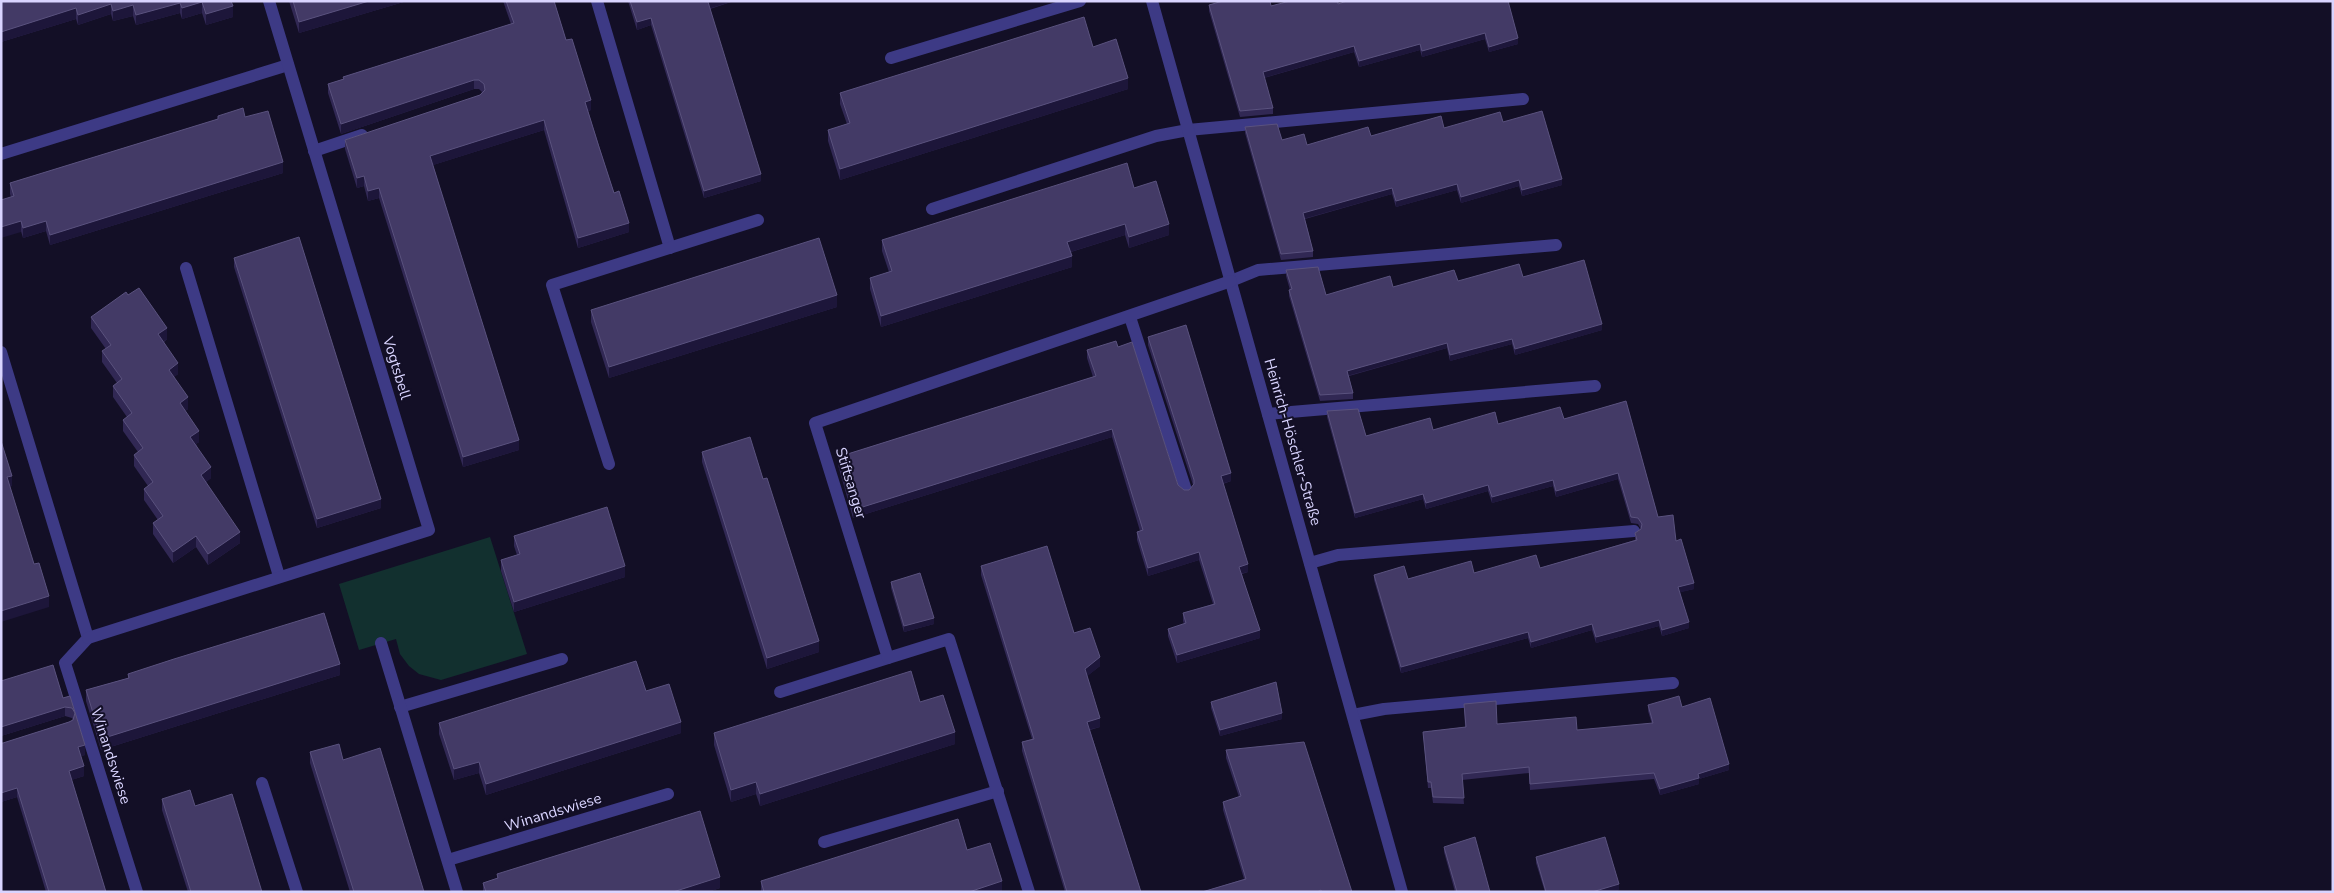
<svg xmlns="http://www.w3.org/2000/svg" width="2334" height="893" viewBox="0 0 2334 893" font-family="'Nunito Sans',sans-serif">
<style>
.green{fill:#12302f}
.lines{fill:none;stroke-linecap:round;stroke-linejoin:round}
.service{stroke:#3d3a85;stroke-width:12}
.minor{stroke:#3d3a85;stroke-width:12}
.wall{fill:#312854}
.shaded-wall{fill:#1d163a}
.building{fill:#433a66;stroke:#5a527e}
.labels{text-anchor:middle;dominant-baseline:central;stroke-width:4;stroke-linejoin:round;paint-order:stroke}
.street-label{font-size:15px;fill:#d9d4ff;stroke:#130f26}
</style>
<rect width="100%" height="100%" fill="#130f26"/>
<polygon class="green" points="490,537 527,654 441,680 419,674 409,666 400,654 396,639 359,650 339,584"/>
<g class="lines">
<g class="service">
<polyline points="597,1 670,248"/>
<polyline points="891,58 1080,1"/>
<polyline points="314,151 362,135"/>
<polyline points="1,154 288,65"/>
<polyline points="932,209 1156,136 1188,130 1523,99"/>
<polyline points="186,268 279,576"/>
<polyline points="1231,281 1258,270 1556,245"/>
<polyline points="1130,317 1186,490"/>
<polyline points="1,352 88,638 65,663 137,892"/>
<polyline points="1268,414 1595,386"/>
<polyline points="609,464 552,285 758,220"/>
<polyline points="1310,563 1338,555 1634,531"/>
<polyline points="780,692 888,658"/>
<polyline points="400,707 562,659"/>
<polyline points="1353,715 1384,709 1673,683"/>
<polyline points="262,783 297,892"/>
<polyline points="824,842 998,791"/>
<polyline points="448,860 668,794"/>
</g>
<g class="minor">
<polyline points="1152,1 1402,892"/>
<polyline points="88,638 429,530 269,1"/>
<polyline points="381,643 457,892"/>
<polyline points="1029,892 949,639 888,658 815,423 1231,281"/>
</g>
</g>
<g class="wall">
<polygon points="1,1 231,1 233,17 206,25 202,13 182,19 180,13 136,25 133,16 113,21 111,14 78,25 76,19 1,42"/>
<polygon points="289,1 407,1 299,33"/>
<polygon points="503,1 554,1 566,40 591,110 588,111 614,193 629,232 578,248 544,130 433,165 519,450 463,467 379,198 368,201 364,186 357,188 345,149 345,140 480,95 482,92 479,89 474,89 341,134 328,93 328,84 343,79 343,77 511,24"/>
<polygon points="628,1 734,1 710,9 761,181 704,198 651,25 637,30"/>
<polygon points="1508,1 1518,44 1489,52 1485,39 1422,57 1420,50 1359,67 1354,52 1264,78 1273,108 1273,114 1240,117 1209,11 1209,5 1271,6 1338,4"/>
<polygon points="1093,47 1128,89 840,180 828,141 828,130 847,124 840,104 840,93"/>
<polygon points="218,116 245,117 283,173 50,245 46,231 23,238 10,194 10,183 218,119"/>
<polygon points="1503,122 1562,185 1522,196 1519,186 1461,203 1457,190 1396,207 1392,194 1305,219 1313,251 1313,257 1281,260 1245,133 1245,127 1282,140 1307,145 1444,128"/>
<polygon points="1134,188 1169,235 1129,248 1125,235 1071,252 1072,267 881,327 870,289 870,278 889,272 882,251 882,240"/>
<polygon points="234,258 381,508 317,528 234,267"/>
<polygon points="1286,270 1326,295 1393,287 1458,281 1602,330 1515,355 1512,344 1450,361 1447,348 1349,376 1353,393 1353,399 1320,401 1289,296 1289,290 1290,290 1286,276"/>
<polygon points="837,307 609,378 591,322 591,310"/>
<polygon points="91,317 167,339 164,342 178,374 174,377 188,409 185,411 199,442 196,444 211,478 206,482 240,543 208,565 196,547 173,563 153,534 153,523 158,520 144,500 144,489 148,486 134,466 134,455 138,452 123,431 123,420 127,417 113,397 113,386 117,383 102,362 102,351 106,349 91,328"/>
<polygon points="1148,337 1231,481 1223,484 1248,572 1242,574 1260,638 1177,663 1168,636 1168,629 1184,624 1183,621 1183,613 1213,604 1199,560 1148,576 1137,540 1137,532 1140,531 1112,437 853,518 838,465 838,457 1093,377 1087,358 1087,350 1118,347 1178,485 1184,490 1189,490 1193,485 1148,345"/>
<polygon points="1626,401 1658,517 1676,541 1694,589 1680,592 1689,628 1662,636 1659,626 1596,643 1592,630 1531,648 1528,638 1401,673 1374,580 1374,575 1408,579 1540,568 1635,540 1635,533 1641,529 1638,524 1631,523 1618,479 1556,497 1553,486 1492,503 1488,491 1426,509 1423,499 1355,518 1327,417 1327,411 1366,436 1564,419"/>
<polygon points="702,452 819,652 767,669 702,462"/>
<polygon points="514,536 625,577 514,612 501,571 501,560 517,555 514,546"/>
<polygon points="981,566 1074,633 1100,666 1087,676 1100,727 1090,730 1141,892 1065,892 1022,751 1022,742 1032,739 981,575"/>
<polygon points="891,582 934,624 904,632 891,588"/>
<polygon points="128,674 340,675 101,750 86,701 86,690 128,678"/>
<polygon points="1,681 63,698 70,696 85,745 85,755 81,756 84,776 71,780 106,892 46,892 17,797 1,802 1,743 3,743 69,722 73,720 72,718 65,716 1,736"/>
<polygon points="646,691 681,733 486,795 479,773 454,780 439,734 439,723"/>
<polygon points="920,702 955,744 760,806 756,794 731,802 714,745 714,733"/>
<polygon points="1211,702 1282,719 1220,736 1211,708"/>
<polygon points="1464,704 1497,724 1577,730 1652,724 1648,711 1648,705 1682,707 1729,770 1699,779 1699,784 1660,795 1654,779 1530,790 1529,773 1462,780 1464,804 1433,803 1431,788 1428,788 1423,732 1465,727"/>
<polygon points="1226,750 1352,892 1202,892 1244,879 1223,810 1223,802 1239,797 1226,758"/>
<polygon points="310,752 343,760 424,892 350,892 310,763"/>
<polygon points="162,799 195,806 262,892 188,892 162,810"/>
<polygon points="1444,847 1490,892 1455,892 1444,852"/>
<polygon points="967,850 1002,892 761,892 761,881"/>
<polygon points="1536,857 1619,890 1613,892 1545,892 1536,863"/>
<polygon points="497,874 720,888 708,892 483,892 483,883 497,878"/>
</g>
<g class="shaded-wall">
<polygon points="369,1 407,1 299,33 299,22"/>
<polygon points="710,1 734,1 708,9 708,2"/>
<polygon points="202,2 202,13 182,19 182,8"/>
<polygon points="180,3 180,13 136,25 136,15"/>
<polygon points="111,4 111,14 78,25 78,15"/>
<polygon points="133,5 133,16 113,21 113,11"/>
<polygon points="233,6 233,17 206,25 206,14"/>
<polygon points="76,8 76,19 1,42 1,32"/>
<polygon points="651,18 651,25 637,30 637,22"/>
<polygon points="1485,33 1485,39 1422,57 1422,51"/>
<polygon points="1518,38 1518,44 1489,52 1489,47"/>
<polygon points="1420,44 1420,50 1359,67 1359,61"/>
<polygon points="1354,46 1354,52 1263,78 1263,72"/>
<polygon points="1128,78 1128,89 840,180 840,169"/>
<polygon points="474,80 474,89 341,134 341,124"/>
<polygon points="591,100 591,110 585,112 585,102"/>
<polygon points="544,120 544,130 430,166 430,156"/>
<polygon points="283,162 283,173 50,245 50,235"/>
<polygon points="761,174 761,181 704,198 704,191"/>
<polygon points="364,176 364,186 357,188 357,178"/>
<polygon points="1562,179 1562,185 1522,196 1522,190"/>
<polygon points="1519,180 1519,186 1461,203 1461,197"/>
<polygon points="1457,184 1457,190 1396,207 1396,201"/>
<polygon points="379,188 379,198 368,201 368,191"/>
<polygon points="1392,188 1392,194 1303,219 1303,213"/>
<polygon points="21,221 21,232 1,238 1,227"/>
<polygon points="46,221 46,231 23,238 23,228"/>
<polygon points="629,223 629,232 578,248 578,238"/>
<polygon points="1125,224 1125,235 1067,253 1067,242"/>
<polygon points="1169,224 1169,235 1129,248 1129,237"/>
<polygon points="1072,256 1072,267 881,327 881,316"/>
<polygon points="837,295 837,307 609,378 609,367"/>
<polygon points="1602,324 1602,330 1515,355 1515,349"/>
<polygon points="167,328 167,339 158,345 158,334"/>
<polygon points="1512,339 1512,344 1450,361 1450,355"/>
<polygon points="1447,343 1447,348 1347,376 1347,371"/>
<polygon points="178,363 178,374 169,381 169,370"/>
<polygon points="188,397 188,409 180,414 180,403"/>
<polygon points="1112,429 1112,437 853,518 853,510"/>
<polygon points="199,431 199,442 190,448 190,437"/>
<polygon points="519,440 519,450 463,467 463,457"/>
<polygon points="211,467 211,478 201,486 201,475"/>
<polygon points="1231,473 1231,481 1221,484 1221,476"/>
<polygon points="1618,473 1618,479 1556,497 1556,491"/>
<polygon points="12,476 12,486 7,488 7,477"/>
<polygon points="1553,480 1553,486 1492,503 1492,497"/>
<polygon points="1488,485 1488,491 1426,509 1426,503"/>
<polygon points="1423,494 1423,499 1355,518 1355,513"/>
<polygon points="381,499 381,508 317,528 317,519"/>
<polygon points="240,532 240,543 208,565 208,554"/>
<polygon points="196,536 196,547 173,563 173,552"/>
<polygon points="1199,552 1199,560 1148,576 1148,568"/>
<polygon points="1248,564 1248,572 1239,574 1239,567"/>
<polygon points="625,566 625,577 514,612 514,602"/>
<polygon points="1694,583 1694,589 1678,593 1678,587"/>
<polygon points="49,596 49,607 1,622 1,611"/>
<polygon points="934,618 934,624 904,632 904,626"/>
<polygon points="1659,620 1659,626 1596,643 1596,637"/>
<polygon points="1689,622 1689,628 1662,636 1662,630"/>
<polygon points="1592,624 1592,630 1531,648 1531,642"/>
<polygon points="1260,630 1260,638 1177,663 1177,655"/>
<polygon points="1528,632 1528,638 1401,673 1401,667"/>
<polygon points="819,641 819,652 767,669 767,658"/>
<polygon points="1100,657 1100,666 1085,678 1085,669"/>
<polygon points="340,664 340,675 101,750 101,739"/>
<polygon points="65,707 65,716 1,736 1,727"/>
<polygon points="1282,713 1282,719 1220,736 1220,730"/>
<polygon points="1100,718 1100,727 1087,730 1087,722"/>
<polygon points="681,722 681,733 486,795 486,784"/>
<polygon points="955,732 955,744 760,806 760,794"/>
<polygon points="85,745 85,755 78,757 78,747"/>
<polygon points="479,762 479,773 454,780 454,769"/>
<polygon points="1729,764 1729,770 1699,779 1699,784 1660,795 1660,789 1698,774"/>
<polygon points="84,766 84,776 69,781 69,771"/>
<polygon points="756,782 756,794 731,802 731,790"/>
<polygon points="17,788 17,797 1,802 1,793"/>
<polygon points="720,877 720,888 708,892 673,892"/>
<polygon points="1002,881 1002,892 969,892"/>
<polygon points="1619,884 1619,890 1613,892 1592,892"/>
</g>
<g class="building">
<polygon points="1,1 231,1 233,6 206,14 202,2 182,8 180,3 136,15 133,5 113,11 111,4 78,15 76,8 1,32"/>
<polygon points="293,1 369,1 299,22"/>
<polygon points="506,1 554,1 566,40 572,39 591,100 585,102 599,147 614,193 619,191 629,223 578,238 544,120 430,156 519,440 463,457 379,188 368,191 364,176 357,178 345,140 480,95 485,90 484,84 479,80 474,80 341,124 328,84 344,79 343,77 514,23"/>
<polygon points="630,1 710,1 708,2 761,174 704,191 651,18 637,22"/>
<polygon points="1223,1 1270,1 1271,6 1290,1 1338,1 1338,4 1347,1 1508,1 1518,38 1489,47 1485,33 1422,51 1420,44 1359,61 1354,46 1263,72 1273,108 1240,111 1209,5"/>
<polygon points="1084,17 1093,47 1116,39 1128,78 840,169 828,130 850,123 840,93"/>
<polygon points="243,108 245,117 268,111 283,162 50,235 46,221 23,228 21,221 1,227 1,200 14,196 10,183 218,119 218,116"/>
<polygon points="1542,111 1562,179 1522,190 1519,180 1461,197 1457,184 1396,201 1392,188 1303,213 1313,251 1281,254 1245,127 1277,124 1282,140 1304,134 1307,145 1368,127 1371,136 1441,116 1444,128 1500,112 1503,122"/>
<polygon points="1127,163 1134,188 1156,181 1169,224 1129,237 1125,224 1067,242 1072,256 881,316 870,278 892,271 882,240"/>
<polygon points="299,237 381,499 317,519 234,258"/>
<polygon points="819,238 837,295 609,367 591,310"/>
<polygon points="1584,260 1602,324 1515,349 1512,339 1450,355 1447,343 1347,371 1353,393 1320,395 1289,290 1292,289 1286,270 1318,267 1326,295 1390,276 1393,287 1454,270 1458,281 1519,264 1523,277"/>
<polygon points="139,288 167,328 158,334 178,363 169,370 188,397 180,403 199,431 190,437 211,467 201,475 240,532 208,554 196,536 173,552 153,523 163,516 144,489 153,482 134,455 143,448 123,420 132,413 113,386 122,379 102,351 111,345 91,317 126,292 128,295"/>
<polygon points="1186,325 1231,473 1221,476 1248,564 1239,567 1260,630 1177,655 1168,629 1186,623 1183,613 1215,604 1199,552 1148,568 1137,532 1143,530 1112,429 853,510 838,457 1096,376 1087,350 1116,341 1118,347 1132,342 1178,485 1184,490 1189,490 1194,484 1194,480 1148,337"/>
<polygon points="1626,401 1658,517 1673,515 1676,541 1681,539 1694,583 1678,587 1689,622 1662,630 1659,620 1596,637 1592,624 1531,642 1528,632 1401,667 1374,575 1404,566 1408,579 1471,561 1474,573 1536,555 1540,568 1637,540 1635,533 1641,529 1642,524 1638,518 1631,517 1618,473 1556,491 1553,480 1492,497 1488,485 1426,503 1423,494 1355,513 1327,411 1358,409 1366,436 1430,418 1433,430 1495,412 1498,424 1560,407 1564,419"/>
<polygon points="750,437 763,479 767,478 819,641 767,658 702,452"/>
<polygon points="1,441 12,476 7,477 34,564 39,563 49,596 1,611"/>
<polygon points="607,507 625,566 514,602 501,560 520,554 514,536"/>
<polygon points="1047,546 1074,633 1090,628 1100,657 1085,669 1100,718 1087,722 1141,892 1067,892 1022,742 1034,739 981,566"/>
<polygon points="920,573 934,618 904,626 891,582"/>
<polygon points="324,613 340,664 101,739 86,690 129,678 128,674 174,659"/>
<polygon points="636,661 646,691 669,684 681,722 486,784 479,762 454,769 439,723"/>
<polygon points="53,665 63,698 70,696 85,745 78,747 84,766 69,771 106,892 49,892 17,788 1,793 1,743 3,743 69,722 73,720 75,713 72,708 65,707 1,727 1,681"/>
<polygon points="911,671 920,702 943,695 955,732 760,794 756,782 731,790 714,733"/>
<polygon points="1276,682 1282,713 1220,730 1211,702"/>
<polygon points="1679,696 1682,707 1710,698 1729,764 1698,774 1699,778 1660,789 1654,773 1530,784 1529,767 1462,774 1464,798 1433,797 1431,782 1428,782 1423,732 1466,727 1464,704 1496,701 1497,724 1576,717 1577,730 1653,723 1648,705"/>
<polygon points="1304,742 1352,892 1322,892 1321,890 1317,892 1202,892 1246,879 1223,802 1241,796 1226,750"/>
<polygon points="339,744 343,760 380,748 424,892 354,892 310,752"/>
<polygon points="190,790 195,806 232,794 262,892 191,892 162,799"/>
<polygon points="700,811 720,877 673,892 486,892 483,883 498,878 497,874"/>
<polygon points="958,819 967,850 990,843 1002,881 969,892 764,892 761,881"/>
<polygon points="1475,837 1490,892 1457,892 1444,847"/>
<polygon points="1605,837 1619,884 1592,892 1546,892 1536,857"/>
</g>
<g class="labels">
<g class="street-label">
<text transform="translate(397 368) rotate(73)">Vogtsbell</text>
<text transform="translate(1293 442) rotate(74)">Heinrich-Höschler-Straße</text>
<text transform="translate(851 483) rotate(73)">Stiftsanger</text>
<text transform="translate(111 756) rotate(72)">Winandswiese</text>
<text transform="translate(553 812) rotate(-17)">Winandswiese</text>
</g>
</g>
<rect width="2334" height="893" fill="none" stroke="#d9d4ff" stroke-width="5"/>
</svg>
